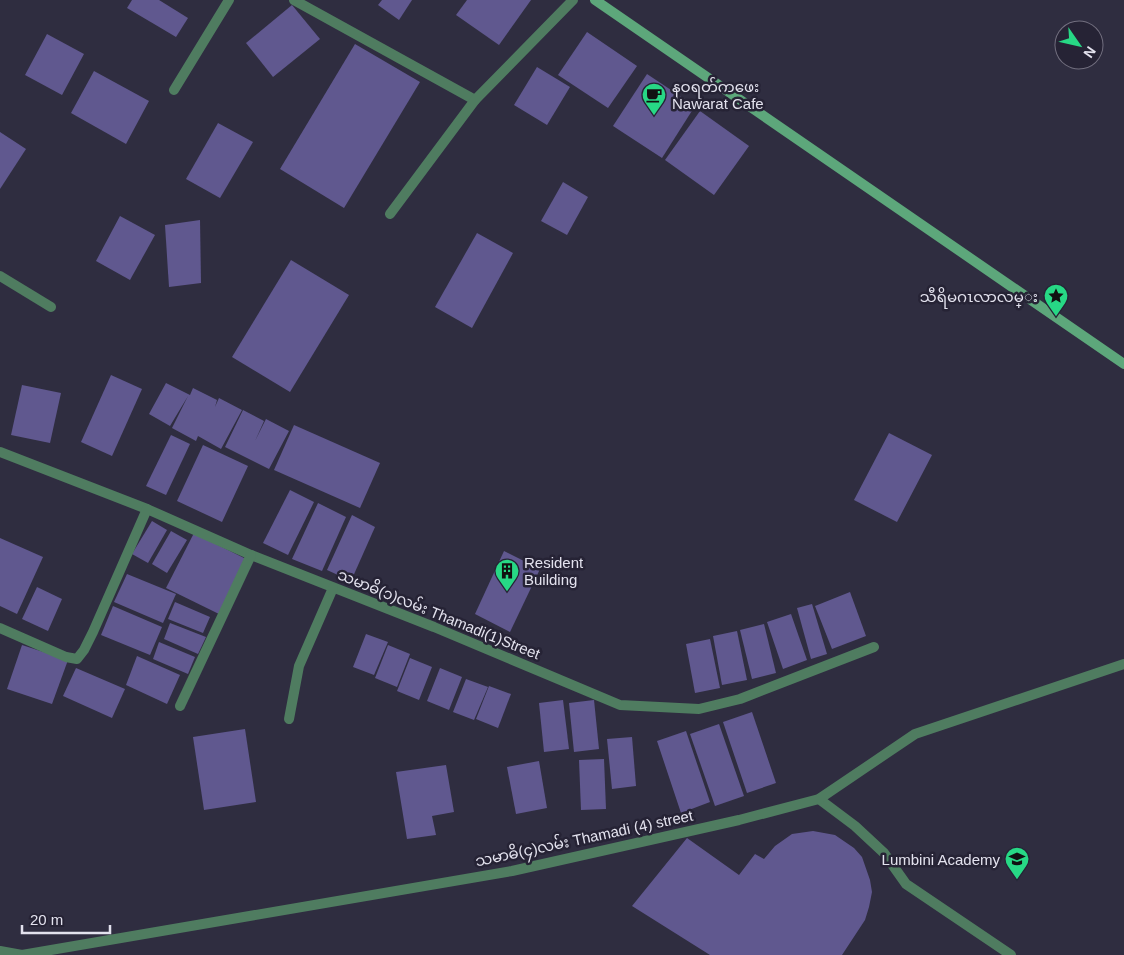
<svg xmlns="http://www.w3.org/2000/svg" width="1124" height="955" viewBox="0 0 1124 955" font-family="Helvetica,'Noto Sans Myanmar',sans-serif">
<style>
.building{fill:#60588f}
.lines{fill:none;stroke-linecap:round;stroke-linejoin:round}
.lane{stroke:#4f7c60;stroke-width:10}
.street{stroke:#4f7c60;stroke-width:10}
.secondary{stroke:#5da77b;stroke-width:10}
.labels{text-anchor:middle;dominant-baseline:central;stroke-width:5;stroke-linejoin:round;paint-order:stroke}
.poi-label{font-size:15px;fill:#e3e2ee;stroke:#262335;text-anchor:start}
.street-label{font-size:15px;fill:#e3e2ee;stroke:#262335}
</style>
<rect width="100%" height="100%" fill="#2f2d40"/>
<g class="building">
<polygon points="132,0 159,0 188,18 176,37 127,8"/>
<polygon points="382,0 412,0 399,20 378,5"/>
<polygon points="467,0 531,0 499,45 456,15"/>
<polygon points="292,5 320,39 273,77 246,43"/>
<polygon points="587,32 637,66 608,108 558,75"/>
<polygon points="47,34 84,54 62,95 25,75"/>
<polygon points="355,44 420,82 344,208 280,169"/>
<polygon points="537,67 570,87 547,125 514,105"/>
<polygon points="94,71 149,101 126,144 71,113"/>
<polygon points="647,74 695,106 662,158 613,126"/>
<polygon points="700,111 749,146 714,195 665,160"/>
<polygon points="218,123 253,142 220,198 186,179"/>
<polygon points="0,132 26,149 0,189"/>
<polygon points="563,182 588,197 567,235 541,221"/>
<polygon points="120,216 155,235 130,280 96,261"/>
<polygon points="200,220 201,283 169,287 165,225"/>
<polygon points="477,233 513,253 472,328 435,307"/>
<polygon points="291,260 349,295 290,392 232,357"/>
<polygon points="111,375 142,389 112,456 81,442"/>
<polygon points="166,383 190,395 193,388 217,400 215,407 219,398 242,410 221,449 198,436 196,441 172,428 188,396 170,426 149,414"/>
<polygon points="22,385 61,393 50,443 11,435"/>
<polygon points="243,410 264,421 255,441 266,419 289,431 269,469 225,447"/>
<polygon points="294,425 380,463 360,508 274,470"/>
<polygon points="889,433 932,455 897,522 854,500"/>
<polygon points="171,435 190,444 166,495 146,486"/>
<polygon points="203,445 248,466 222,522 177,501"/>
<polygon points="290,490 314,502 288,555 263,543"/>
<polygon points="318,503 346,517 322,571 292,559"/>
<polygon points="352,515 375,527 351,581 327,570"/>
<polygon points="152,521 167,530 148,563 132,554"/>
<polygon points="171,531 187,540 167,573 152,564"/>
<polygon points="194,533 246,559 219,614 166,588"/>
<polygon points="0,538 43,557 17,614 0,606"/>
<polygon points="504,551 540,569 510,632 475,614"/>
<polygon points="127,574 176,594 163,623 114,602"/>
<polygon points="37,587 62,599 48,631 22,619"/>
<polygon points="850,592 866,636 832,649 815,606"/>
<polygon points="175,602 210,617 203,633 168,619"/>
<polygon points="812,604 827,654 811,659 797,608"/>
<polygon points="113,606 162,627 150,655 101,635"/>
<polygon points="791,614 807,660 783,669 767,622"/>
<polygon points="170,623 206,637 198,654 164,639"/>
<polygon points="764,624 776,673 752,679 740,630"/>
<polygon points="737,631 747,680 722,685 713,636"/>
<polygon points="366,634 388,642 374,675 353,667"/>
<polygon points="710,639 720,688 695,693 686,644"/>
<polygon points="159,642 195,657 188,674 153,659"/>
<polygon points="22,645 68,660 52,704 7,689"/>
<polygon points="388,645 410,654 397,687 375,678"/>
<polygon points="137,656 180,675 167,704 126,685"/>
<polygon points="410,658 432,667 419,700 397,691"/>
<polygon points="76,668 125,689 112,718 63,696"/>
<polygon points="440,668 462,677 449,710 427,701"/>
<polygon points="466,679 488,687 474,720 453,712"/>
<polygon points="489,686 511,694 498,728 476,719"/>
<polygon points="563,700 569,749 544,752 539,703"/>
<polygon points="594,700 599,749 574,752 569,703"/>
<polygon points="752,712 776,783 747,793 723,722"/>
<polygon points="719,724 744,796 715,806 690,734"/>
<polygon points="245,729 256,802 204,810 193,737"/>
<polygon points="686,731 710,802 681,813 657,741"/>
<polygon points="632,737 636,786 612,789 607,739"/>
<polygon points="604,759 606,809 581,810 579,760"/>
<polygon points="539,761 547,808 516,814 507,767"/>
<polygon points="446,765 454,812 432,816 436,835 407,839 396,772"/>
<polygon points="813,831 835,835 854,848 862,857 870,880 872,892 869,907 865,920 842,955 710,955 632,906 687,838 739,875 755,854 764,859 775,846 792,834"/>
</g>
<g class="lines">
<g class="lane">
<polyline points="0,276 51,307"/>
<polyline points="0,452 147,509 251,555 434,627 620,705 699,709 740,699 874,647"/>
<polyline points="0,628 66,657 77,659 84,650 93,632 147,509"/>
<polyline points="180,706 251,555"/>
<polyline points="289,719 299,666 333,588"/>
<polyline points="819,799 855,826 884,853 906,884 1011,955"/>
<polyline points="0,951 22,955"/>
<polyline points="22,955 512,871 739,820 819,799 915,734 1124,664"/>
</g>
<g class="street">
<polyline points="294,0 475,100"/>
<polyline points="174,90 229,0"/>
<polyline points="390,214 475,100 573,0"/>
</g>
<polyline class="secondary" points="595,0 1124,364"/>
</g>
<defs>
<symbol id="cafe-pin" viewBox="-11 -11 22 30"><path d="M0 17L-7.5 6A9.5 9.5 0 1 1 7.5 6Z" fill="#27d885" stroke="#262335"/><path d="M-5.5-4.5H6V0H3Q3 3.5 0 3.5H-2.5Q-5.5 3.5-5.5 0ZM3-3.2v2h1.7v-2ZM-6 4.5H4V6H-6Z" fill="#111"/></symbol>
<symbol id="sight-pin" viewBox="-11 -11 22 30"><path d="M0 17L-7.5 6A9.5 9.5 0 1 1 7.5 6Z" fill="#27d885" stroke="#262335"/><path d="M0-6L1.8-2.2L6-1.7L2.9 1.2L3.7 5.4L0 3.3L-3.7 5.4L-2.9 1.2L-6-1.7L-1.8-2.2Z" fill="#111"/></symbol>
<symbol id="building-pin" viewBox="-11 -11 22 30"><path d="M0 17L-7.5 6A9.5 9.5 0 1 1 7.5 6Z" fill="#27d885" stroke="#262335"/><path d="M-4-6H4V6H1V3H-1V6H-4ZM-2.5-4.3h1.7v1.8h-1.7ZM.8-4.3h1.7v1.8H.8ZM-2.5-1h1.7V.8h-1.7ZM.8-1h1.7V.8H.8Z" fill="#111"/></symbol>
<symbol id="school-pin" viewBox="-11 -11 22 30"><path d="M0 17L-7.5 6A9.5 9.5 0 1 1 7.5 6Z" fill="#27d885" stroke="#262335"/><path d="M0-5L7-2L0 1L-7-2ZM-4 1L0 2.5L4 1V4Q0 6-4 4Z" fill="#111"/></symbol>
</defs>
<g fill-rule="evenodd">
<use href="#cafe-pin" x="640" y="81" width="28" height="38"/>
<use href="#sight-pin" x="1042" y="282" width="28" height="38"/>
<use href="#building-pin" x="493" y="557" width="28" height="38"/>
<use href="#school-pin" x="1003" y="845" width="28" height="38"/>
</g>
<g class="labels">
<g class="poi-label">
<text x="672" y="86">နဝရတ်ကဖေး<tspan x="672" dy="17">Nawarat Cafe</tspan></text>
<text x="1038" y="296" text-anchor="end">သီရိမဂၤလာလမ္‌း</text>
<text x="524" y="562">Resident<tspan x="524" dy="17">Building</tspan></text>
<text x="1000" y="859" text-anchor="end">Lumbini Academy</text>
</g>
<g class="street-label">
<text transform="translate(439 614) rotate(22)">သမာဓိ(၁)လမ်း Thamadi(1)Street</text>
<text transform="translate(584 838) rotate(-12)">သမာဓိ(၄)လမ်း Thamadi (4) street</text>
</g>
</g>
<g transform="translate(1079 45) rotate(124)"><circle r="24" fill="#262335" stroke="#726f7f"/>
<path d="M0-4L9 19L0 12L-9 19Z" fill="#27d885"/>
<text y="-8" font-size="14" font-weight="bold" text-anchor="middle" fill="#e3e2ee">N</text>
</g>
<path d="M22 925v8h88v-8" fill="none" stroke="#e3e2ee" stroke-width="2.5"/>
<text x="30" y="925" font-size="15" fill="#e3e2ee" stroke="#262335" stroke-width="4" paint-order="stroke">20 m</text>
</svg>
